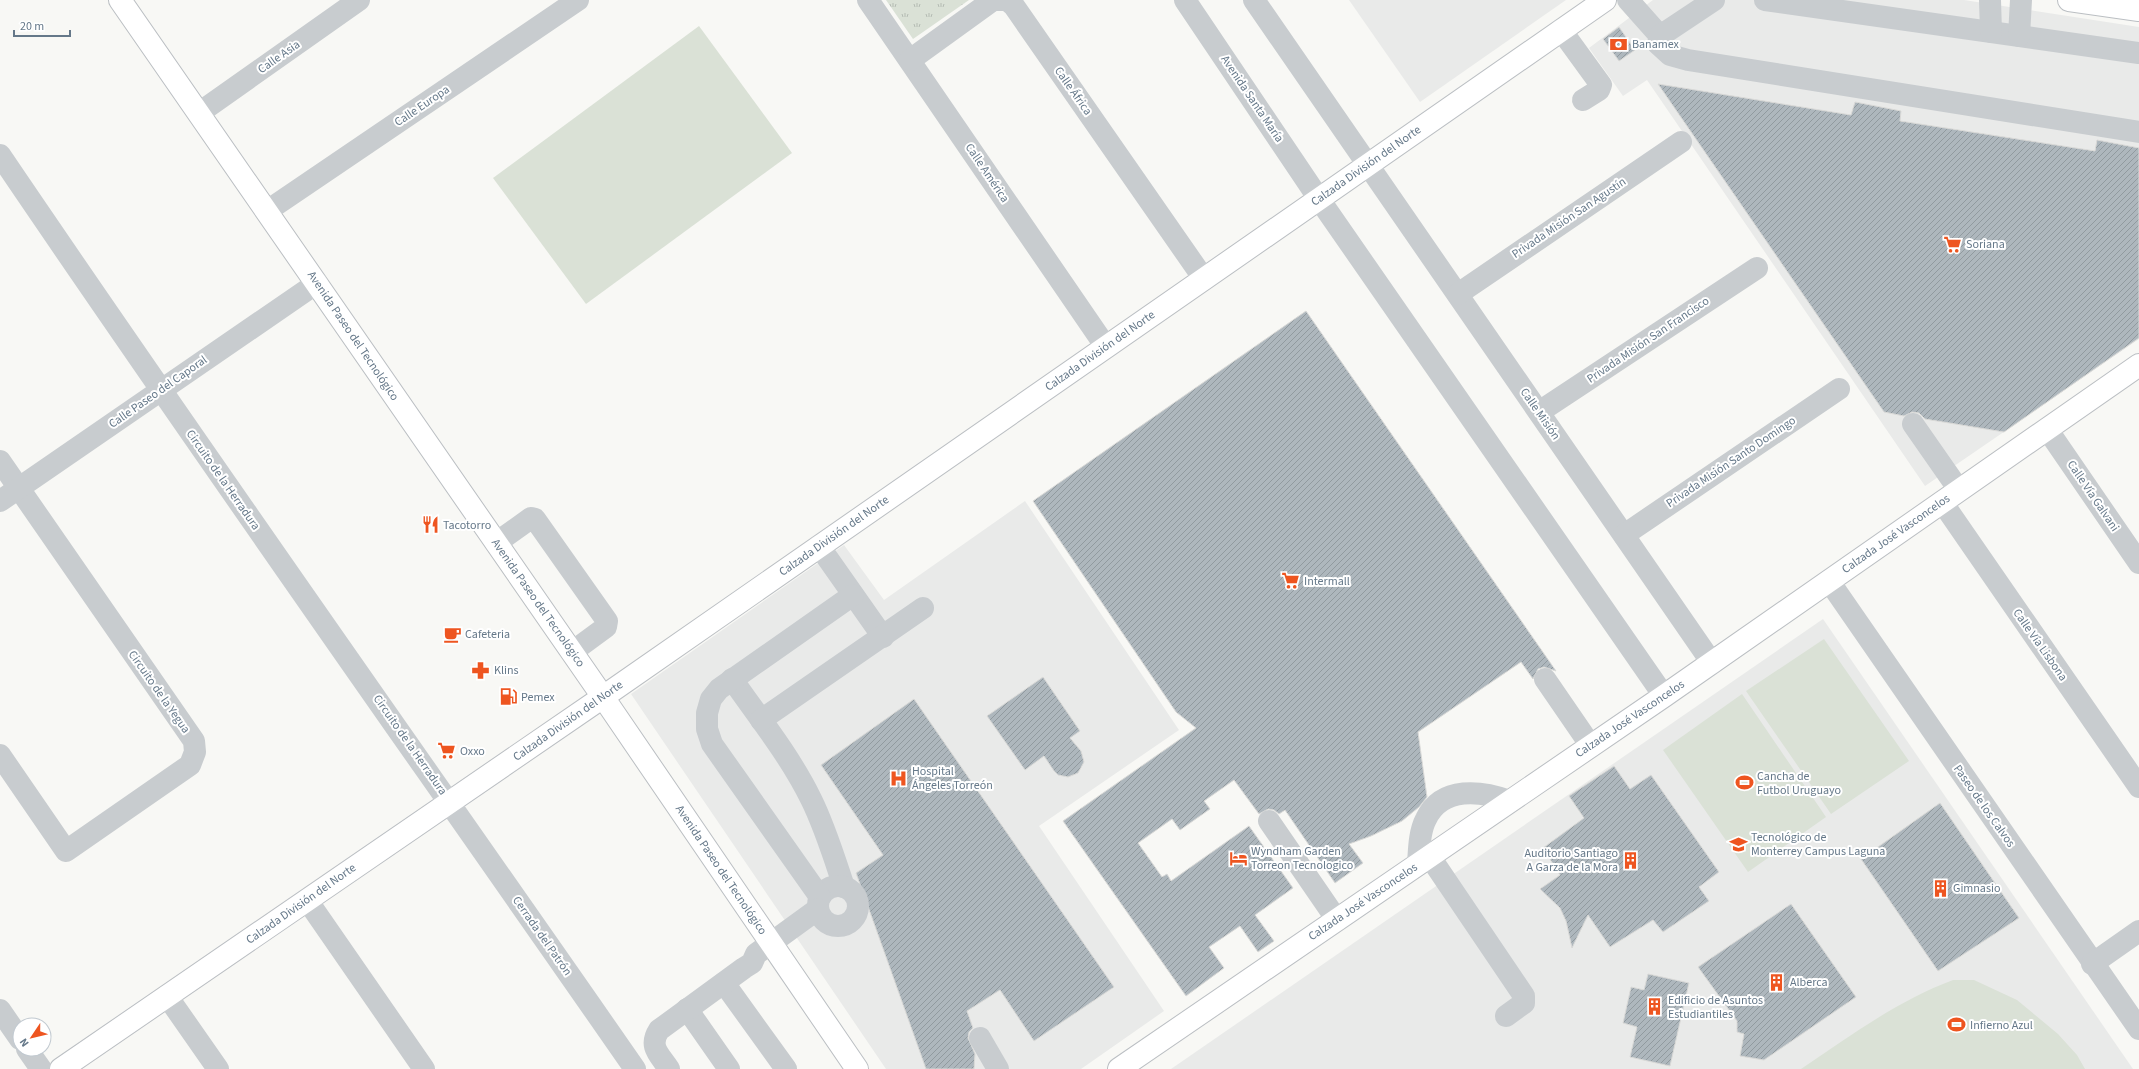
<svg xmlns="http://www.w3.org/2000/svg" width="2139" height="1069" viewBox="0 0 2139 1069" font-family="'Source Sans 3',sans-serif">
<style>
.built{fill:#e9eae9}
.grass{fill:url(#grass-tufts)}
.pitch{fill:#dae1d6}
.building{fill:url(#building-hatch);stroke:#dadad8}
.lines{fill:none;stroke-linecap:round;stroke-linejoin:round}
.major-casing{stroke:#bbbfc3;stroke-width:24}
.minor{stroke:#c8cccf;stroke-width:22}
.major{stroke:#fff;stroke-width:22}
.labels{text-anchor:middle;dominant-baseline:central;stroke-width:4;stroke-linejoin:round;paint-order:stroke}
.poi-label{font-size:12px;fill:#657889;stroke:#fff;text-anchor:start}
.street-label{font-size:12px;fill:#657889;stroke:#fff}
</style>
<defs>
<pattern id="grass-tufts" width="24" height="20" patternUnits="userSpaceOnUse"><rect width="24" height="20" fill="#dae1d6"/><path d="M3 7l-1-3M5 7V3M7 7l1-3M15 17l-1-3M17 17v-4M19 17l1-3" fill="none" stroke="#b4bbb3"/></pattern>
<pattern id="building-hatch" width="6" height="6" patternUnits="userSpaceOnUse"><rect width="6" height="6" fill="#aeb7bd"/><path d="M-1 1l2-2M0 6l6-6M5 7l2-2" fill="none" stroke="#919a9f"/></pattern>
</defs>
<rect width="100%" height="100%" fill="#f8f8f5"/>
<g class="built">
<polygon points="1349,0 1566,0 1420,102"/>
<polygon points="1653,0 1964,0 2139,27 2139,339 1925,486 1647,80 1623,96 1589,48"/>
<polygon points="1025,501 1179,730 1039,826 1164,1011 1081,1069 886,1069 631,694 844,545 884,600"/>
<polygon points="1823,619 2133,1069 1171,1069"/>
</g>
<polygon class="grass" points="886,0 969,0 913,39"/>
<g class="pitch">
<polygon points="699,26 792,153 586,304 493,178"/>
<polygon points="1824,639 1909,761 1831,814 1746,691"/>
<polygon points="1742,694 1826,817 1748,872 1663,750"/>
<path d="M1953,980H1974L2017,1000L2058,1034L2077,1055L2085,1069H1801C1850,1036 1897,1001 1953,980Z"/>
</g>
<g class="building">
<polygon points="1619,27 1635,50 1619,61 1603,39"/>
<polygon points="1658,84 1851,115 1855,102 1901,111 1900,121 2095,151 2097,140 2139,148 2139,338 2004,432 1925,419 1919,413 1912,412 1904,416 1884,412"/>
<polygon points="1306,311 1556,671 1544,667 1538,669 1533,679 1521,662 1418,732 1427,797 1419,807 1402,821 1371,836 1349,844 1363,863 1335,883 1285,810 1279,814 1274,810 1268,809 1259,814 1234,780 1204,801 1210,809 1180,830 1172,819 1138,843 1162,877 1167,874 1171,881 1249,826 1293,888 1255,915 1274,941 1258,952 1240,926 1209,947 1224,968 1186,996 1063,821 1196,728 1176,712 1033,501"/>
<polygon points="1043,677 1080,731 1070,738 1081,751 1084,762 1078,773 1068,777 1058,775 1054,771 1044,756 1025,770 987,716"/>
<polygon points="914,699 1114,987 1034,1041 1000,990 967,1011 973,1028 969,1032 968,1038 975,1054 974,1069 926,1069 856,873 883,855 821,765"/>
<polygon points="1614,766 1630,789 1651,775 1719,872 1699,887 1709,901 1663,932 1653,920 1610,947 1588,915 1572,948 1566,921 1560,908 1540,889 1560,875 1543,848 1584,818 1569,796"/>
<polygon points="1940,803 2019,918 1938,971 1861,859"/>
<polygon points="1791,904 1856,997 1764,1060 1740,1056 1744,1034 1737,1032 1737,1021 1698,967"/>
<polygon points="1648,974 1689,983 1670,1066 1630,1057 1637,1027 1623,1023 1631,987 1644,990"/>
</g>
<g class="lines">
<defs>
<g id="major">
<polyline points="120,0 603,697 857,1069"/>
<polyline points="2069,0 2139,10"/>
<polyline points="61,1069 603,697 1605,0"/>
<polyline points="1119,1069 1664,696 2139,365"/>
</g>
</defs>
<use href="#major" class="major-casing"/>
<g class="minor">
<polyline points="868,0 1106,347"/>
<polyline points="1185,0 1319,199 1664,696"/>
<polyline points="1254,0 1712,663"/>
<polyline points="1628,0 1660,36"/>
<polyline points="1714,0 1660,36 1658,44 1670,55 1688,60 2139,132"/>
<polyline points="1765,0 2139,53"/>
<polyline points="1990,0 1991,32"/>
<polyline points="1561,30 1601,85 1599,90 1583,100"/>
<polyline points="2019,36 2021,0"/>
<polyline points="910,60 993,0 1007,0 1014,6 1204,279"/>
<polyline points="199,113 359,0"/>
<path d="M0,155C208,462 423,764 635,1069"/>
<polyline points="267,211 578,0"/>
<polyline points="1458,294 1681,142"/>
<polyline points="1539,412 1757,268"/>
<polyline points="1913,424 1959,490"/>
<polyline points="2047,429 2139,563"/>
<polyline points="0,461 194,741 195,752 190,765 66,851 0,755"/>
<polyline points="0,501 317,283"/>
<polyline points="1942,502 2139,787"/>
<polyline points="1624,535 1839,389"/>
<polyline points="496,543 531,518 535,519 607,621 606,627 572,652"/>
<polyline points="819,546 883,637"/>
<polyline points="1829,581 2139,1029"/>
<path d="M732,679C759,718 790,756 811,799C825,827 834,857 844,887"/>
<polyline points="1545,679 1591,746"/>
<polyline points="761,720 923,608"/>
<polyline points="1269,821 1337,920"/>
<polyline points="1430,857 1524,996 1524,1003 1506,1016"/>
<path d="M1418,864C1419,850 1419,832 1426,819C1442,785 1482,791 1510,801"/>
<circle cx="838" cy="906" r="20"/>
<polyline points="820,897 712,744 707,729 707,713 711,699 719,689 853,595"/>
<polyline points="307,900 424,1069"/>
<polyline points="2092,964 2139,931"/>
<polyline points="724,983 786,1069"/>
<polyline points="167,996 218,1069"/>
<polyline points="687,1009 729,1069"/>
<polyline points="0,1010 20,1039"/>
<polyline points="980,1038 998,1069"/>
<polyline points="27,1049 41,1069"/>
<path d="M669,1069C660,1055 648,1047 659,1030L744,968L752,963L756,954L818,909"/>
</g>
<use href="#major" class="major"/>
</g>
<defs>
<symbol id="bank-bare" viewBox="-9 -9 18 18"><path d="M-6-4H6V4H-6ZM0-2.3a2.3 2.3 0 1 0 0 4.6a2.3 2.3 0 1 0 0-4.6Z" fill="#ee5520" stroke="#fff" stroke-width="2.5" paint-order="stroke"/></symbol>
<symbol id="supermarket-bare" viewBox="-9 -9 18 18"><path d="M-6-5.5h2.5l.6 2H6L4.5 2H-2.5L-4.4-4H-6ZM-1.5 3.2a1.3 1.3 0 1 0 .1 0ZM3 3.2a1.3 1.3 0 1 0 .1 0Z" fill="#ee5520" stroke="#fff" stroke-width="2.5" paint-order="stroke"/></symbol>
<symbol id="restaurant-bare" viewBox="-9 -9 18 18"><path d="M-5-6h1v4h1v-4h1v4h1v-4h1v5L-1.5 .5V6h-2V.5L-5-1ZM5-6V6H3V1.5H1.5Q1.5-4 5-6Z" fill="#ee5520" stroke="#fff" stroke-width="2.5" paint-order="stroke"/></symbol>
<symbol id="cafe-bare" viewBox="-9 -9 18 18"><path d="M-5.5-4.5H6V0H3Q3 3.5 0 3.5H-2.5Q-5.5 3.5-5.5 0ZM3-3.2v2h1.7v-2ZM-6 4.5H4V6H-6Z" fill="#ee5520" stroke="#fff" stroke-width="2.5" paint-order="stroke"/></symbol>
<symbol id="pharmacy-bare" viewBox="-9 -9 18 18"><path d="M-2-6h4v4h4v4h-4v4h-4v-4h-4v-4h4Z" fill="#ee5520" stroke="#fff" stroke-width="2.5" paint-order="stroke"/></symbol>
<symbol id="fuel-bare" viewBox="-9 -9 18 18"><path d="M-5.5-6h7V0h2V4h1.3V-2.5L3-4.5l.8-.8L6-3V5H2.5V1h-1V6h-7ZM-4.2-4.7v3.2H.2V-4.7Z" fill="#ee5520" stroke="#fff" stroke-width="2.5" paint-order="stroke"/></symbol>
<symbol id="hospital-bare" viewBox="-9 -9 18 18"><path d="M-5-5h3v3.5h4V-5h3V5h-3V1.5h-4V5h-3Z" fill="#ee5520" stroke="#fff" stroke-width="2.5" paint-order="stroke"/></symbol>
<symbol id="stadium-bare" viewBox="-9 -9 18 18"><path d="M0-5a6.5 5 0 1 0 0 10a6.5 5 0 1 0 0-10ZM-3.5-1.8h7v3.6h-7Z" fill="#ee5520" stroke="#fff" stroke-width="2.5" paint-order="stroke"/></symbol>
<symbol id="university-bare" viewBox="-9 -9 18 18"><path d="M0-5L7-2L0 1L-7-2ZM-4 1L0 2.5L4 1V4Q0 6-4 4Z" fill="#ee5520" stroke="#fff" stroke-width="2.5" paint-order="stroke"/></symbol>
<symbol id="hotel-bare" viewBox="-9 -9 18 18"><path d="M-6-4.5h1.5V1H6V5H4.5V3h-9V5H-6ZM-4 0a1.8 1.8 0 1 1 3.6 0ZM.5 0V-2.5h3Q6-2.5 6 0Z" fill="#ee5520" stroke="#fff" stroke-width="2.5" paint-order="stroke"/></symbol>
<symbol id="building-bare" viewBox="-9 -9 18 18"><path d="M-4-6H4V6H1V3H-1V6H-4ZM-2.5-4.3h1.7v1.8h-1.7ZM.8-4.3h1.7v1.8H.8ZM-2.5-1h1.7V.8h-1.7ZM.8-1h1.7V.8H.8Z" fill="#ee5520" stroke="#fff" stroke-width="2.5" paint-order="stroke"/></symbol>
</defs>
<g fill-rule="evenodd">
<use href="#bank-bare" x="1606" y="32" width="25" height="25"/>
<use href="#supermarket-bare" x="1940" y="232" width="25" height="25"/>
<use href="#restaurant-bare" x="418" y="512" width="25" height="25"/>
<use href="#supermarket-bare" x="1278" y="568" width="25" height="25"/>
<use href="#cafe-bare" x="440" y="622" width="25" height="25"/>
<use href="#pharmacy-bare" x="468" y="658" width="25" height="25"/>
<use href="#fuel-bare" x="496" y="684" width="25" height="25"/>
<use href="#supermarket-bare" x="434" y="738" width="25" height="25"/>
<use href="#hospital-bare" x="886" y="766" width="25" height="25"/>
<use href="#stadium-bare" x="1732" y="770" width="25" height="25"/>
<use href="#university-bare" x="1726" y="832" width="25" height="25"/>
<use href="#hotel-bare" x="1226" y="846" width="25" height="25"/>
<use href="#building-bare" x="1618" y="848" width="25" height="25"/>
<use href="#building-bare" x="1928" y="876" width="25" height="25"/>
<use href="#building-bare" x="1764" y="970" width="25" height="25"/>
<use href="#building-bare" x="1642" y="994" width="25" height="25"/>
<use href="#stadium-bare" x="1944" y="1012" width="25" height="25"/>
</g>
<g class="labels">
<g class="poi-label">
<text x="1632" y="44">Banamex</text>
<text x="1966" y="244">Soriana</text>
<text x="443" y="525">Tacotorro</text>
<text x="1304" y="581">Intermall</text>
<text x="465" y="634">Cafeteria</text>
<text x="494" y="670">Klins</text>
<text x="521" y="697">Pemex</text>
<text x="460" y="751">Oxxo</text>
<text x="912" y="771">Hospital<tspan x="912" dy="14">Ángeles Torreón</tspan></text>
<text x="1757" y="776">Cancha de<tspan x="1757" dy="14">Futbol Uruguayo</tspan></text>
<text x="1751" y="837">Tecnológico de<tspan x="1751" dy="14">Monterrey Campus Laguna</tspan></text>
<text x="1251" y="851">Wyndham Garden<tspan x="1251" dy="14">Torreon Tecnologico</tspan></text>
<text x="1618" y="853" text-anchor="end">Auditorio Santiago<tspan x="1618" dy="14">A Garza de la Mora</tspan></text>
<text x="1953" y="888">Gimnasio</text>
<text x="1790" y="982">Alberca</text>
<text x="1668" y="1000">Edificio de Asuntos<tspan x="1668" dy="14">Estudiantiles</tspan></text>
<text x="1970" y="1025">Infierno Azul</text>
</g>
<g class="street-label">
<text transform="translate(279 57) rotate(-35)">Calle Asia</text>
<text transform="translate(1073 91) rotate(55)">Calle África</text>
<text transform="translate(1252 99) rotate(56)">Avenida Santa María</text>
<text transform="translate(422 106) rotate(-34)">Calle Europa</text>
<text transform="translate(1366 166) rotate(-35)">Calzada División del Norte</text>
<text transform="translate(987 173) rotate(56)">Calle América</text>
<text transform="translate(1569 218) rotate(-34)">Privada Misión San Agustín</text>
<text transform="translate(353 336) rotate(56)">Avenida Paseo del Tecnológico</text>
<text transform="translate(1648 340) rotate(-34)">Privada Misión San Francisco</text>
<text transform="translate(1100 351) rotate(-35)">Calzada División del Norte</text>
<text transform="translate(158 392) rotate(-35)">Calle Paseo del Caporal</text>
<text transform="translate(1540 414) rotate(55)">Calle Misión</text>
<text transform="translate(1731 462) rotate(-34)">Privada Misión Santo Domingo</text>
<text transform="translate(223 480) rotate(55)">Circuito de la Herradura</text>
<text transform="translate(2093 496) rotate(56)">Calle Vía Galvani</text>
<text transform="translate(1896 534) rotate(-35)">Calzada José Vasconcelos</text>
<text transform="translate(834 536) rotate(-35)">Calzada División del Norte</text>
<text transform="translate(538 603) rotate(55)">Avenida Paseo del Tecnológico</text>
<text transform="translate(2040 645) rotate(55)">Calle Vía Lisbona</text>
<text transform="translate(159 692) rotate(55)">Circuito de la Yegua</text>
<text transform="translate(1630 719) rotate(-34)">Calzada José Vasconcelos</text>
<text transform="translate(568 721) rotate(-35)">Calzada División del Norte</text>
<text transform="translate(410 745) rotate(55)">Circuito de la Herradura</text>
<text transform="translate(1984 806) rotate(55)">Paseo de los Calvos</text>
<text transform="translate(721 870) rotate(56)">Avenida Paseo del Tecnológico</text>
<text transform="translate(1363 902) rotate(-34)">Calzada José Vasconcelos</text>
<text transform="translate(301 904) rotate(-35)">Calzada División del Norte</text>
<text transform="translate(542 936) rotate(55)">Cerrada del Patrón</text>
</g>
</g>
<g transform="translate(32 1037) rotate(235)"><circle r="19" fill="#ffffff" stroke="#c1c9d0"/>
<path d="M0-3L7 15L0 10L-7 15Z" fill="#ee5520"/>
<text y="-6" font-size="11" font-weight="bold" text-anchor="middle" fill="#657889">N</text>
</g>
<path d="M14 30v6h56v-6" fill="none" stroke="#657889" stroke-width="2"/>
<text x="20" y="30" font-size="12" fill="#657889" stroke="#ffffff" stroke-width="3" paint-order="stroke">20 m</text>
</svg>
